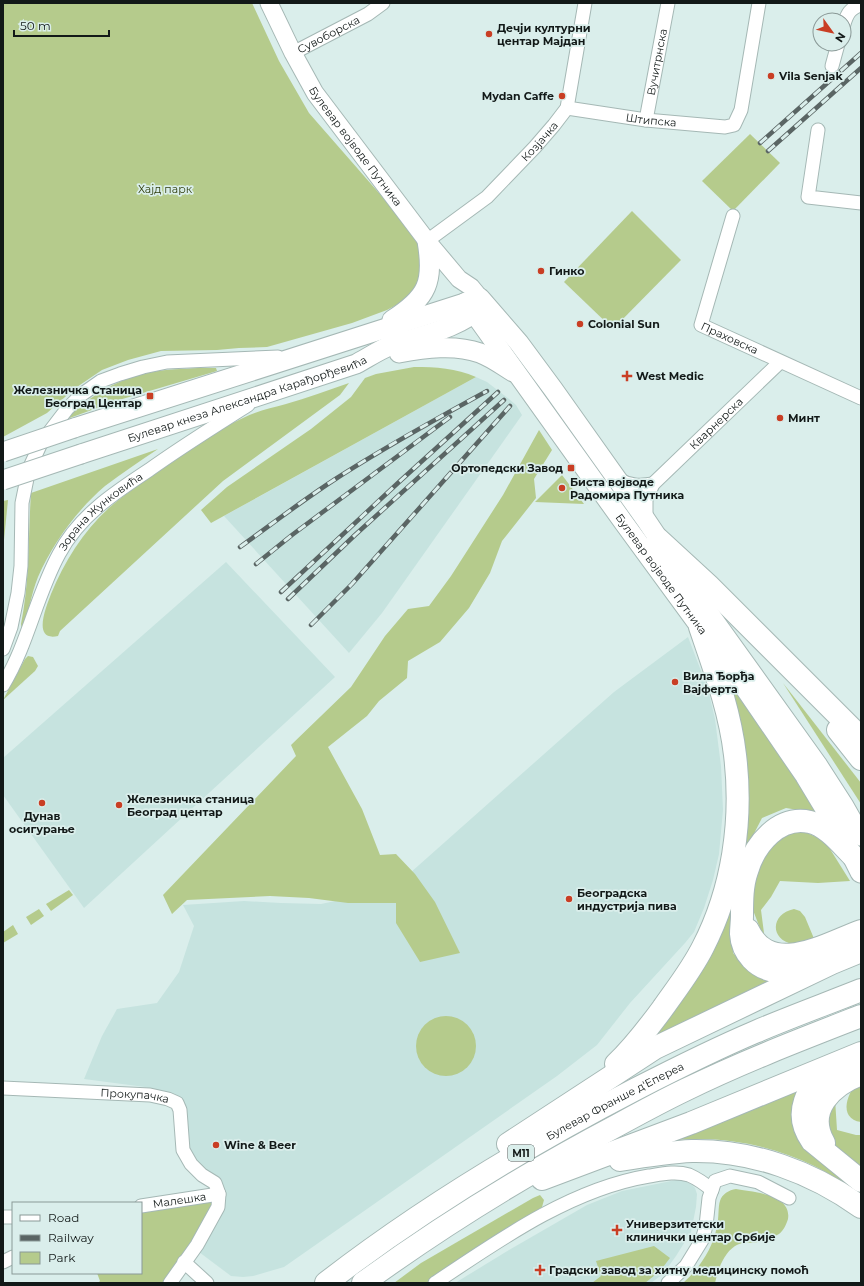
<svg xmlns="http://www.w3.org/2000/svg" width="864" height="1286" viewBox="0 0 864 1286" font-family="Montserrat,sans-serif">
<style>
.built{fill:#c6e3df}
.green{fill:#b5cb8c}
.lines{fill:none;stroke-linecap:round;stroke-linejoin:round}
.minor-casing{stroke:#a5b8b5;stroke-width:15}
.tertiary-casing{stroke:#a5b8b5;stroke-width:19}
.secondary-casing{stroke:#a5b8b5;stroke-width:21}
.primary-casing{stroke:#a5b8b5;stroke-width:23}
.trunk-casing{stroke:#a5b8b5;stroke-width:24}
.minor{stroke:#fff;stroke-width:13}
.tertiary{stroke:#fff;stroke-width:17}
.secondary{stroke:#fff;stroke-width:19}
.primary{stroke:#fff;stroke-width:21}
.trunk{stroke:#fff;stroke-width:22}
.rail-casing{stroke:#5a6564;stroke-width:4.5}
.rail{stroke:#daeeeb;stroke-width:3;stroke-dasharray:9;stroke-linecap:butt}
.secondary-bridge-casing{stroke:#a5b8b5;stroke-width:21;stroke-linecap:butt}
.secondary-bridge{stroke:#fff;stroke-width:19}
.poi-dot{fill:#c93e24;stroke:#daeeeb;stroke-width:1.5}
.labels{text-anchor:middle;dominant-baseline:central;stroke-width:3.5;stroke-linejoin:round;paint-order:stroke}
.shield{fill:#daeeeb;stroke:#4e5957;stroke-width:1}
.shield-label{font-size:10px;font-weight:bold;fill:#121918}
.poi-label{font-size:11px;font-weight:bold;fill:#121918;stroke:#daeeeb;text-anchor:start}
.street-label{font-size:11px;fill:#121918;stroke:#daeeeb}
.park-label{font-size:11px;fill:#2f3d0c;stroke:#daeeeb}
</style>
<rect width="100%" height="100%" fill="#daeeeb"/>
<g class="built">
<polygon points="476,377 487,382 509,399 516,405 522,415 382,613 349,653 224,516"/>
<polygon points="226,562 335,677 84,908 3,795 3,758"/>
<polygon points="688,637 708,689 715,719 721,766 723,810 719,854 713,880 704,908 694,932 685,943 630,1003 597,1045 557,1076 284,1267 253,1276 243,1277 231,1276 195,1249 219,1194 191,1164 180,1110 161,1092 145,1087 84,1079 102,1036 117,1009 157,1003 179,972 194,926 183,905 244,901 281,903 321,904 392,889 614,692"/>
<polygon points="681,1179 692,1185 695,1188 697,1194 696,1207 691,1232 676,1256 663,1274 651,1283 455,1283 509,1250 587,1205 622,1191"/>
</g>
<g class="green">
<polygon points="3,3 252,3 279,61 309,113 406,224 420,241 421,281 409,296 400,303 387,310 352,323 267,347 239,348 217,350 161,351 128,360 102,370 74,389 47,413 3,437"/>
<polygon points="750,134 780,163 733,211 702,181"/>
<polygon points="632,211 681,260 613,329 564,282"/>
<path d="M414,367C436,367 456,368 476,377L211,523L201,510L227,487L311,429L351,397L365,378L376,374Z"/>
<path d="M198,368H216L217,371L119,400L67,419C90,395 119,378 152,372C167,369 183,369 198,368Z"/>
<path d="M349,383L340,395L223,481L60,631L58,636C31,642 47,605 51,594C64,562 84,530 110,507C130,490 152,476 174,461C196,446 218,429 243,418C257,411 271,408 286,404C307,398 328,390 349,383Z"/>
<polygon points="539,430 552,450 534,479 536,498 502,541 490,573 469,608 440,642 408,661 407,678 379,701 367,716 328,747 362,809 380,855 396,854 415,874 435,902 460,953 420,962 396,923 396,903 348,903 309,898 270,896 187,900 172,914 163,895 296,756 291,745 351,687 385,636 408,609 429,606 451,576 503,495"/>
<path d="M158,449C140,461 122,473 105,486C77,510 53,543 38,577C31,594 29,613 22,630L21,624C30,580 28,537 31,493Z"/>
<polygon points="562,475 584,504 535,502"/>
<polygon points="8,500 3,550 3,501"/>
<polygon points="28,656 33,657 38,666 35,671 3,700 25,659"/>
<polygon points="729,683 822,814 786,808 762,818 743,855 735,901 733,953 752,974 779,979 641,1049 705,966 722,921 740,841"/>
<polygon points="783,683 861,783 861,804"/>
<polygon points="792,826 825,841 850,881 818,883 780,881 771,897 761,910 765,941 751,905 755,874 766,842"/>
<polygon points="69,890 73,895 51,911 46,904"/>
<polygon points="39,909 44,916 31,925 26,917"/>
<path d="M794,909L800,911L805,917L815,941C808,942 799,945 793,944C770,940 770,914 794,909Z"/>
<polygon points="13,925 18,934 3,943 3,932"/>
<circle cx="446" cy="1046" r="30"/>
<path d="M861,1080V1122C837,1119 847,1090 861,1080Z"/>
<path d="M808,1081L800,1099L861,1189V1195C816,1160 757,1139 699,1139C685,1139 671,1140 657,1141Z"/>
<polygon points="835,1099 837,1130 856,1135 861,1135 861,1170 847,1160 829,1138 828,1114"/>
<path d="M736,1189C753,1192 792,1194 788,1219C786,1225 784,1230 779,1234C773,1237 764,1241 758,1242C750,1244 743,1241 735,1246C723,1254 718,1270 715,1283H683C700,1268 713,1248 717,1226C719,1219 718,1206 720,1201C722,1194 729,1190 736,1189Z"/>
<polygon points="540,1195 544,1200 542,1207 521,1222 429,1283 394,1283 421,1263 533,1198"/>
<polygon points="214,1201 191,1245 164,1283 98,1283 100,1281 97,1273 141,1273 141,1203"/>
<polygon points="654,1246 670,1258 660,1271 645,1283 592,1283 601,1276 596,1261"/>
</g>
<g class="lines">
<defs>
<g id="minor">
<path d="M844,24C847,14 850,8 861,5"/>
<path id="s1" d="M293,53L368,14L383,3"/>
<polyline points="832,66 838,44"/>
<path id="s2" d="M567,108L646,120L725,127L734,125L741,110L759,3"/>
<path id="s3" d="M646,120L668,3"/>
<polyline points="818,130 808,197 861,203"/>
<path id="s4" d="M733,216L701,325L861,398"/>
<path id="s5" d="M427,241L487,197L535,147L554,125L567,108L585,3"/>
<path d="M618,479C630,486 640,486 653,484"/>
<path id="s6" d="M646,520V500L653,484L780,362"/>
<polyline points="3,649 11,627 18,593 21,566 22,503 29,469 41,443 67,409 81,395 101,381 120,374 143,367 167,362 278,357"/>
<path id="s7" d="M3,685C28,644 36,596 59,554C79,516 114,493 149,470C181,447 215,426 248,405"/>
<path id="s8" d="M3,1088L150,1095L168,1099L177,1103L180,1110L183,1150L191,1164L202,1175L215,1183L219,1194L218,1207L197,1245L170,1283"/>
<path id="s9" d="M141,1206L219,1194"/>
<polyline points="3,1217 13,1217"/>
<polyline points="3,1262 13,1257"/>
<polyline points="184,1262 207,1283"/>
<path d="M435,1283C499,1240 571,1189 649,1176C662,1174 676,1171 689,1175C698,1179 705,1184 712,1190"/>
<polyline points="668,1283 686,1266 702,1240 706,1226 709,1198 715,1181 730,1176 758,1182 789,1198"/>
</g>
<g id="tertiary">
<path id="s10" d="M269,3L293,53L315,93L427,241L459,279L471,287L480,298"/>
</g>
<g id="secondary">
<path id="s11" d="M466,302L624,523L744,687L805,776L846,844"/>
<path d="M392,320C428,297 434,282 427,241"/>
<path d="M399,353C425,348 455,344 480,353C491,357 502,365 513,372"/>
<polyline points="74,428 480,298 519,343 553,389 646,520 703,605 817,764 844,806 861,836"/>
<path id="s12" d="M81,454L356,364C367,358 378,351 389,346C421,335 457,330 483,306"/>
</g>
<polyline id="primary" points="853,856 861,872"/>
<g id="trunk">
<polyline points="658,539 708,585 861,738"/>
<polyline points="838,730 861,759"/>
<path d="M748,930C771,978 825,944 861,931"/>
<path d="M809,968C798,970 786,972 776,971C757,969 742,953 741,934C741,928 742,922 742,916C742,901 742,885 747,871C755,844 779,815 810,822C827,826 841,844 853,856"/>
<path d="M616,1064C634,1047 649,1027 663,1008C677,988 692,969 703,947C733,889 743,820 735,755C730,711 714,668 700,627"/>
<path d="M830,1069C807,1087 792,1113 812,1141L861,1181"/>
<path d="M824,1143C805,1110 832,1085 861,1074"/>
<polyline points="508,1144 655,1048 832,963 861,951"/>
<path d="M620,1160C644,1156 668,1152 692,1151C753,1150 812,1172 861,1207"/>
<polyline points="542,1179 691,1123 861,1053"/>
<path id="s13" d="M326,1283C423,1208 528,1145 636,1089C675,1069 715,1049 755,1032C790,1017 826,1004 861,990"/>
<path d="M363,1283C444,1224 529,1172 618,1125C640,1113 662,1101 685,1090C742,1062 802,1039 861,1016"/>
</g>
</defs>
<use href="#minor" class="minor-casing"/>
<use href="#tertiary" class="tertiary-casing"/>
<use href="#secondary" class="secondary-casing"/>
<use href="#primary" class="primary-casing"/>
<use href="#trunk" class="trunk-casing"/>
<use href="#minor" class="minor"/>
<use href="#tertiary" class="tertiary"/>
<use href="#secondary" class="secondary"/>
<use href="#primary" class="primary"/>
<use href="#trunk" class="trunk"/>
<defs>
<g id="rail">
<polyline points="760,143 861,53"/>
<polyline points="768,151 861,68"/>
<path d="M240,547C272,524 303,500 337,478C385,447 436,419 487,391"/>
<polyline points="256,564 292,535 450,417"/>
<polyline points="281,592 399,482 498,392"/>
<polyline points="288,599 355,535 504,400"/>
<polyline points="311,625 352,584 510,406"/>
</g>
</defs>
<use href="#rail" class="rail-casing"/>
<use href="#rail" class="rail"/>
<defs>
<g id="secondary-bridge">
<polyline points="3,452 74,428"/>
<polyline points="3,480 81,454"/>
</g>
</defs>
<use href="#secondary-bridge" class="secondary-bridge-casing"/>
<use href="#secondary-bridge" class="secondary-bridge"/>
</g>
<g class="poi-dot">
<circle cx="489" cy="34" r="4"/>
<circle cx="771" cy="76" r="4"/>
<circle cx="562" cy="96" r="4"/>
<circle cx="541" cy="271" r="4"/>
<circle cx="580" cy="324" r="4"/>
<path d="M625 370h4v4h4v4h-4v4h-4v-4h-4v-4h4z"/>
<rect x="146" y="392" width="8" height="8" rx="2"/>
<circle cx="780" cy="418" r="4"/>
<rect x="567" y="464" width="8" height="8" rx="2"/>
<circle cx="562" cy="488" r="4"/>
<circle cx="675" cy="682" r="4"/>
<circle cx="42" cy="803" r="4"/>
<circle cx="119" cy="805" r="4"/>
<circle cx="569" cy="899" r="4"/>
<circle cx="216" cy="1145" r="4"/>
<path d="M615 1224h4v4h4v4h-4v4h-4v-4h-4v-4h4z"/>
<path d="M538 1264h4v4h4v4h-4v4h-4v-4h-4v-4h4z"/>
</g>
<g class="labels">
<rect class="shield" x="508" y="1145" width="26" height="16" rx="3"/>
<g class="shield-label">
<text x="521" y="1153">M11</text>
</g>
<g class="poi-label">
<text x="497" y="28">Дечји културни<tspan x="497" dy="13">центар Мајдан</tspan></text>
<text x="779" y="76">Vila Senjak</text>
<text x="554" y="96" text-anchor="end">Mydan Caffe</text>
<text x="549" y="271">Гинко</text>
<text x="588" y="324">Colonial Sun</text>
<text x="636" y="376">West Medic</text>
<text x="142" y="390" text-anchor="end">Железничка Станица<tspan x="142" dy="13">Београд Центар</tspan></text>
<text x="788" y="418">Минт</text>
<text x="563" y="468" text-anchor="end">Ортопедски Завод</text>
<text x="570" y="482">Биста војводе<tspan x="570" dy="13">Радомира Путника</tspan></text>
<text x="683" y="676">Вила Ђорђа<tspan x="683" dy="13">Вајферта</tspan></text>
<text x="127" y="799">Железничка станица<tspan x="127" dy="13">Београд центар</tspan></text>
<text x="42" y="816" text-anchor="middle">Дунав<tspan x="42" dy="13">осигурање</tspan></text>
<text x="577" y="893">Београдска<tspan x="577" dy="13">индустрија пива</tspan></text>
<text x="224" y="1145">Wine &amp; Beer</text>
<text x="626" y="1224">Универзитетски<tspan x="626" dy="13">клинички центар Србије</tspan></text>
<text x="549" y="1270">Градски завод за хитну медицинску помоћ</text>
</g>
<g class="street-label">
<text stroke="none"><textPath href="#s1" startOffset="40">Сувоборска</textPath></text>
<text stroke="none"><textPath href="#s3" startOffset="59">Вучитрнска</textPath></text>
<text stroke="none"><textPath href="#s2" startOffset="85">Штипска</textPath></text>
<text stroke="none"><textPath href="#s5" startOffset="151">Козјачка</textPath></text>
<text stroke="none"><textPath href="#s10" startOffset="168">Булевар војводе Путника</textPath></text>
<text stroke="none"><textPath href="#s4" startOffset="145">Праховска</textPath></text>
<text stroke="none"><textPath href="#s12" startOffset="175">Булевар кнеза Александра Карађорђевића</textPath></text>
<text stroke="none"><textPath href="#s6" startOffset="125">Кварнерска</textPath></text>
<text stroke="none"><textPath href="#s7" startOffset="203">Зорана Жунковића</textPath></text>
<text stroke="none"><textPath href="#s11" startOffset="335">Булевар војводе Путника</textPath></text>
<text stroke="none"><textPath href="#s8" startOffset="132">Прокупачка</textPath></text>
<text stroke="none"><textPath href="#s13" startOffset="342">Булевар Франше д'Епереа</textPath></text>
<text stroke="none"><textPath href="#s9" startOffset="39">Малешка</textPath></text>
</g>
<g class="park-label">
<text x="165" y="189">Хајд парк</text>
</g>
</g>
<rect width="864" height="1286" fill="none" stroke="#121918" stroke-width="8"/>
<rect x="12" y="1202" width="130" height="72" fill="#daeeeb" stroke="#8a9997"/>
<rect x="20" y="1215" width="20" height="6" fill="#ffffff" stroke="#8a9997"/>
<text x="48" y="1222" font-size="12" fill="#121918">Road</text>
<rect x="20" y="1235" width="20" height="6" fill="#5a6564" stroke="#8a9997"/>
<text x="48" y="1242" font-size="12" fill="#121918">Railway</text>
<rect x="20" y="1252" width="20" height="12" fill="#b5cb8c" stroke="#8a9997"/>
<text x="48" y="1262" font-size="12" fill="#121918">Park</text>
<g transform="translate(832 32) rotate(123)"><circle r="19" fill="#daeeeb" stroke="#8a9997"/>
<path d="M0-3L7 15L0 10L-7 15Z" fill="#c93e24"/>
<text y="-6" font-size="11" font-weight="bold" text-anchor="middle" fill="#121918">N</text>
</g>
<path d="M14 30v6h95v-6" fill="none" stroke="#121918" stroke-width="2"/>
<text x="20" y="30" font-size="12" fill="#121918" stroke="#daeeeb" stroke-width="3" paint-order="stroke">50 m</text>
</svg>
